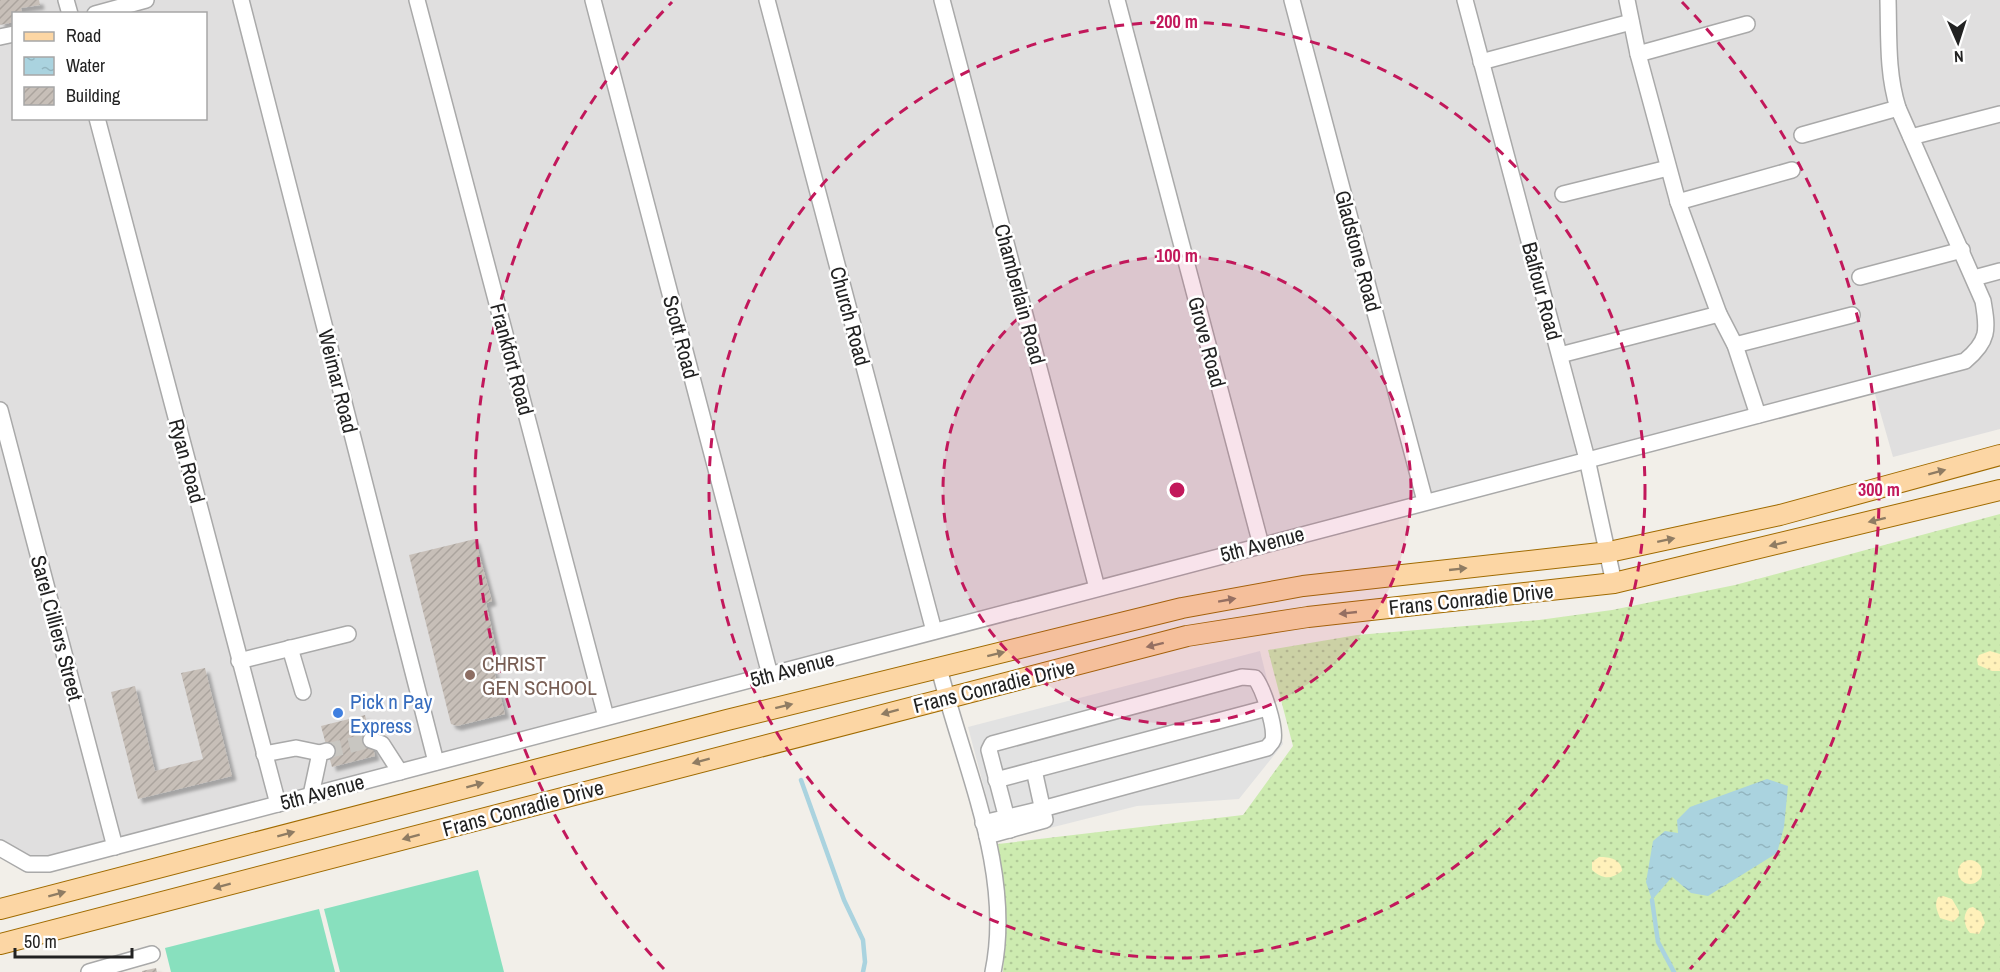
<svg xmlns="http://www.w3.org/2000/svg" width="2000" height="972" viewBox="0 0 2000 972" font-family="'Archivo Narrow',sans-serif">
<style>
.residential{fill:#e0dfdf;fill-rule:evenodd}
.grass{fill:url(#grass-dots)}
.sand{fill:url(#sand-dots)}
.pitch{fill:#88e0be}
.parking{fill:#e2e2e2}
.water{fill:url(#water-ripples)}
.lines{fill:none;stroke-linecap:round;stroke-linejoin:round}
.stream{stroke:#aad3df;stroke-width:4.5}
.building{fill:url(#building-hatch);filter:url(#shadow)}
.minor-tunnel{stroke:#c8c6c1;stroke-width:15;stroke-dasharray:15 8;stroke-linecap:butt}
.minor-casing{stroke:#a9a9a9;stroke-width:18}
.major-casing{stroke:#a06b00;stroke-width:22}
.minor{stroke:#fff;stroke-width:15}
.major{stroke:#fcd6a4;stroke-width:20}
.oneway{fill:#8f7c63}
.ring{fill:none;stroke:#c2185b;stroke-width:3;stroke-dasharray:10 8}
.education-dot{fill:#8d6e63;stroke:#fff;stroke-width:2}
.shop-dot{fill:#3f7fe0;stroke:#fff;stroke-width:2}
.labels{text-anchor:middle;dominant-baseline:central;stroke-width:5;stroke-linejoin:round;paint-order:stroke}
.street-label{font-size:21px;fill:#222;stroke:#fff}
.education-label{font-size:21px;fill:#785e54;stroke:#fff;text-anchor:start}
.shop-label{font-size:21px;fill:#366cbe;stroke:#fff;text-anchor:start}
.centre{fill:#c2185b;stroke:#fff;stroke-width:3}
.ring-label{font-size:18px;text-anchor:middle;font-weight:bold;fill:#c2185b;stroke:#fff;stroke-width:5;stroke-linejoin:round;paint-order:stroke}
</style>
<defs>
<pattern id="grass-dots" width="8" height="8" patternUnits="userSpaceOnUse" patternTransform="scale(1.5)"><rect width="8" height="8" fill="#cdebb0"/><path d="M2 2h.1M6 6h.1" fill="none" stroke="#b0c997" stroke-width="1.8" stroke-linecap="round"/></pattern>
<pattern id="sand-dots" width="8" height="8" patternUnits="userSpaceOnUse" patternTransform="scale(1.5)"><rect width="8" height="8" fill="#fff1ba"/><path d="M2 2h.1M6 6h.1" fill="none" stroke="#dacea0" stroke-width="1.8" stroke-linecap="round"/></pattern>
<pattern id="water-ripples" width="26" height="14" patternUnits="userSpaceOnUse" patternTransform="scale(1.5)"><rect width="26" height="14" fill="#aad3df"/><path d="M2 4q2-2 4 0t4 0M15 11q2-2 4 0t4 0" fill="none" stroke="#92b5bf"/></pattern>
<pattern id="building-hatch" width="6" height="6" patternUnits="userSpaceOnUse" patternTransform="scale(1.5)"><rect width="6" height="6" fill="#c7bfb8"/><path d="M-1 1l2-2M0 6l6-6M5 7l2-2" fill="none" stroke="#aba49e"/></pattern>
<filter id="shadow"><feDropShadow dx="4.5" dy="4.5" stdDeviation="1.5" flood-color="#0004"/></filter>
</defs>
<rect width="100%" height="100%" fill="#f2efe9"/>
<path class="residential" d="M0,0H2000V429L1893,457L1873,387L49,865L0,849ZM14,14H206V118H14Z"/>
<polygon class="grass" points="2000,514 2000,972 1003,972 1006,914 998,844 1243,815 1293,746 1268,650 1357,635 1539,620 1612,610 1735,585"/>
<g class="sand">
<polygon points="1990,651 2000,654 2000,671 1992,671 1978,665 1977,659 1979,655"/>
<path d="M1599,857C1610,857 1621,859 1622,871C1610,880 1603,879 1592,870V862Z"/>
<circle cx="1970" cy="872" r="12"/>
<path d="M1943,896L1952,899L1959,911V916L1953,922L1940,918C1937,910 1934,905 1938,897Z"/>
<path d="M1973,907L1981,912L1985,923L1979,934L1970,933C1964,926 1962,915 1969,908Z"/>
</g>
<g class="pitch">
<polygon points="478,870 504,972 340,972 324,909"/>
<polygon points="319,909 335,972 171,972 165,948"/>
</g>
<polygon class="parking" points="1260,651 1283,744 1239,799 1137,806 998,841 968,727"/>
<polygon class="water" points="1767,779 1788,786 1784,827 1777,853 1708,896 1691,893 1672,877 1652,900 1646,882 1653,841 1665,831 1678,833 1677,820 1690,807"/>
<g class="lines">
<g class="stream">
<polyline points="801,780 844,900 863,940 865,962 863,972"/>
<polyline points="1652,900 1658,942 1674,972"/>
</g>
</g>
<g class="building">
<polygon points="0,0 39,0 40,5 21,8 22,14 14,14 14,22 0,25"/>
<polygon points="475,539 492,601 486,603 498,657 491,659 505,714 457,726 451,724 409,555"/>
<polygon points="205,668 232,776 138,799 111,692 135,686 155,771 203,759 181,673"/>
<polygon points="365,715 375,756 332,767 321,726"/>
<polygon points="156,968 157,972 142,972 142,971"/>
</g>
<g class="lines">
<polyline class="minor-tunnel" points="327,751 371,740"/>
<defs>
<g id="minor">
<polyline points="66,0 70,14"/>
<polyline points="241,0 436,762"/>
<polyline points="417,0 606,717"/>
<polyline points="593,0 770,675"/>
<polyline points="767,0 934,631"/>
<polyline points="942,0 1097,588"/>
<polyline points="1117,0 1261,545"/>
<polyline points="1292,0 1425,501"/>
<polyline points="1465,0 1587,459 1614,583"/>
<polyline points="1627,0 1638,54 1678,202 1719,314 1735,345 1758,415"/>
<polyline points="95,14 146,0"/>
<polyline points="0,37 14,34"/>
<polyline points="1638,54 1747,24"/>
<polyline points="1481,62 1631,22"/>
<polyline points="97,118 278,804"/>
<polyline points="1802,135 1898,108"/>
<polyline points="1911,137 2000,114"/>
<polyline points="1563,194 1668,168"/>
<polyline points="1678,202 1792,170"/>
<polyline points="1860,277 1962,250"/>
<polyline points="1974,278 2000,271"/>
<polyline points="1735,345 1852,315"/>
<polyline points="1560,355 1719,314"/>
<polyline points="0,410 115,847"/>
<polyline points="290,648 303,692"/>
<polyline points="239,661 348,634"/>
<path d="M939,668C963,765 1014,872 993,972"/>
<polyline points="371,740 382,744 400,772"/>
<polyline points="264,754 296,748 320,753"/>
<polyline points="996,780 1267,708"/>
<polyline points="311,795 320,753 327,751"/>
<path d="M983,823L1042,809L1267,748C1269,745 1272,743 1273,740C1276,727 1263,688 1255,678L1242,677L992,744L989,750L1010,830"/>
<polyline points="987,836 1045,820 1034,770"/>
<path d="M0,848L28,864H49L1965,361C1989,341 1988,330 1983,301L1898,108C1887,73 1889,37 1888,0"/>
<polyline points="89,972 152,954"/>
</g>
<g id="major">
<polyline points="0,909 727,720 1182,608 1303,586 1609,552 1780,515 2000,455"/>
<polyline points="0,944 1187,636 1308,617 1614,583 2000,490"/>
</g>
</defs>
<use href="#minor" class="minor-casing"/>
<use href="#major" class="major-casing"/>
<use href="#minor" class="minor"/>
<use href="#major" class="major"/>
</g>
<defs><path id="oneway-solid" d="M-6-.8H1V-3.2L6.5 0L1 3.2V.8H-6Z" transform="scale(1.5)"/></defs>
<g class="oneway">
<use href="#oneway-solid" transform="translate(1937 472) rotate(-15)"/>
<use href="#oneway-solid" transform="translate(1877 520) rotate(166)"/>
<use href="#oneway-solid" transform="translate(1666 540) rotate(-12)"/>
<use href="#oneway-solid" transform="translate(1778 544) rotate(166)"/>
<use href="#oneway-solid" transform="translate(1458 569) rotate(-6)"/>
<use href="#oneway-solid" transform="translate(1227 600) rotate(-10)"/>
<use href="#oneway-solid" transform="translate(1348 613) rotate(174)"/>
<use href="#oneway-solid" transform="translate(1155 645) rotate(166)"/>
<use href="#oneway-solid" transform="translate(996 654) rotate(-14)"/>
<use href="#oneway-solid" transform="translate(784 706) rotate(-14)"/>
<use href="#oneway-solid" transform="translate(890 712) rotate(165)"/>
<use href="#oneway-solid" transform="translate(701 761) rotate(165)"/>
<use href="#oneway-solid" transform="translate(475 785) rotate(-15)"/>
<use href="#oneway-solid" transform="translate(286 834) rotate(-15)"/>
<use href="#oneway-solid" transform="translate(411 837) rotate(165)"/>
<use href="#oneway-solid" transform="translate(222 886) rotate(165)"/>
<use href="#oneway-solid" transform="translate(57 894) rotate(-15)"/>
</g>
<circle cx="1177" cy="490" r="234" fill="#c2185b" fill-opacity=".12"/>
<g class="ring">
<circle cx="1177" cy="490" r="234"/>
<circle cx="1177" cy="490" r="468"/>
<path d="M664 969A702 702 0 0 1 672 2M1682 2A702 702 0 0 1 1690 969"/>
</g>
<circle class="education-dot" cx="470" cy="675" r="6"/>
<circle class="shop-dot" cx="338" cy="713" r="6"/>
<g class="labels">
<g class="street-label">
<text transform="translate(1358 251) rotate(75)">Gladstone Road</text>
<text transform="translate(1542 291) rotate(75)">Balfour Road</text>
<text transform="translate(1020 294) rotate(75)">Chamberlain Road</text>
<text transform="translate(850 316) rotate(75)">Church Road</text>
<text transform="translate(681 337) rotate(75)">Scott Road</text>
<text transform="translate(1207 342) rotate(75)">Grove Road</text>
<text transform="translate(512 359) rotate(75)">Frankfort Road</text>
<text transform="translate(338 381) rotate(76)">Weimar Road</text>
<text transform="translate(187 461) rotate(75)">Ryan Road</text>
<text transform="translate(1262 544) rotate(-15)">5th Avenue</text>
<text transform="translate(1471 599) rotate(-6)">Frans Conradie Drive</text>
<text transform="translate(57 628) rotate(75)">Sarel Cilliers Street</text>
<text transform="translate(792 669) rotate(-15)">5th Avenue</text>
<text transform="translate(994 686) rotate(-14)">Frans Conradie Drive</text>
<text transform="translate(322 792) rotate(-15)">5th Avenue</text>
<text transform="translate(523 808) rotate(-15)">Frans Conradie Drive</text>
</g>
<g class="education-label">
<text x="482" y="663">CHRIST<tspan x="482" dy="24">GEN SCHOOL</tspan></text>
</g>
<g class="shop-label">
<text x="350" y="701">Pick n Pay<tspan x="350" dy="24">Express</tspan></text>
</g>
</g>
<circle cx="1177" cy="490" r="9" class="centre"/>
<g class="ring-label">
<text x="1177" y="28">200 m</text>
<text x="1177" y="262">100 m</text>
<text x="1879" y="496">300 m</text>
</g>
<rect x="12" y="12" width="195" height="108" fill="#ffffff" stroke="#a7a7a7" stroke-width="1.5"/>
<rect x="24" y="32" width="30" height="9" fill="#fcd6a4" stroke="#a7a7a7" stroke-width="1.5"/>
<text x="66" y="42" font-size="18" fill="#222222">Road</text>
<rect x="24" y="57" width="30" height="18" fill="url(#water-ripples)" stroke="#a7a7a7" stroke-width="1.5"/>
<text x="66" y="72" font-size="18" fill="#222222">Water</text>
<rect x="24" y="87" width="30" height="18" fill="url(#building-hatch)" stroke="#a7a7a7" stroke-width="1.5"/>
<text x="66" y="102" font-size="18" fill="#222222">Building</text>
<g transform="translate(1958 42) rotate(177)" stroke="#ffffff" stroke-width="4.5" paint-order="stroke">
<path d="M0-4.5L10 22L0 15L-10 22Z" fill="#222222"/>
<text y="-9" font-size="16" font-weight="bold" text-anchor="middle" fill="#222222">N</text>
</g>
<path d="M15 948v9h117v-9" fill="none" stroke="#222222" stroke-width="3"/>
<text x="24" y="948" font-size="18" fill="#222222" stroke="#ffffff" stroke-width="4.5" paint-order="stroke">50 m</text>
</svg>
